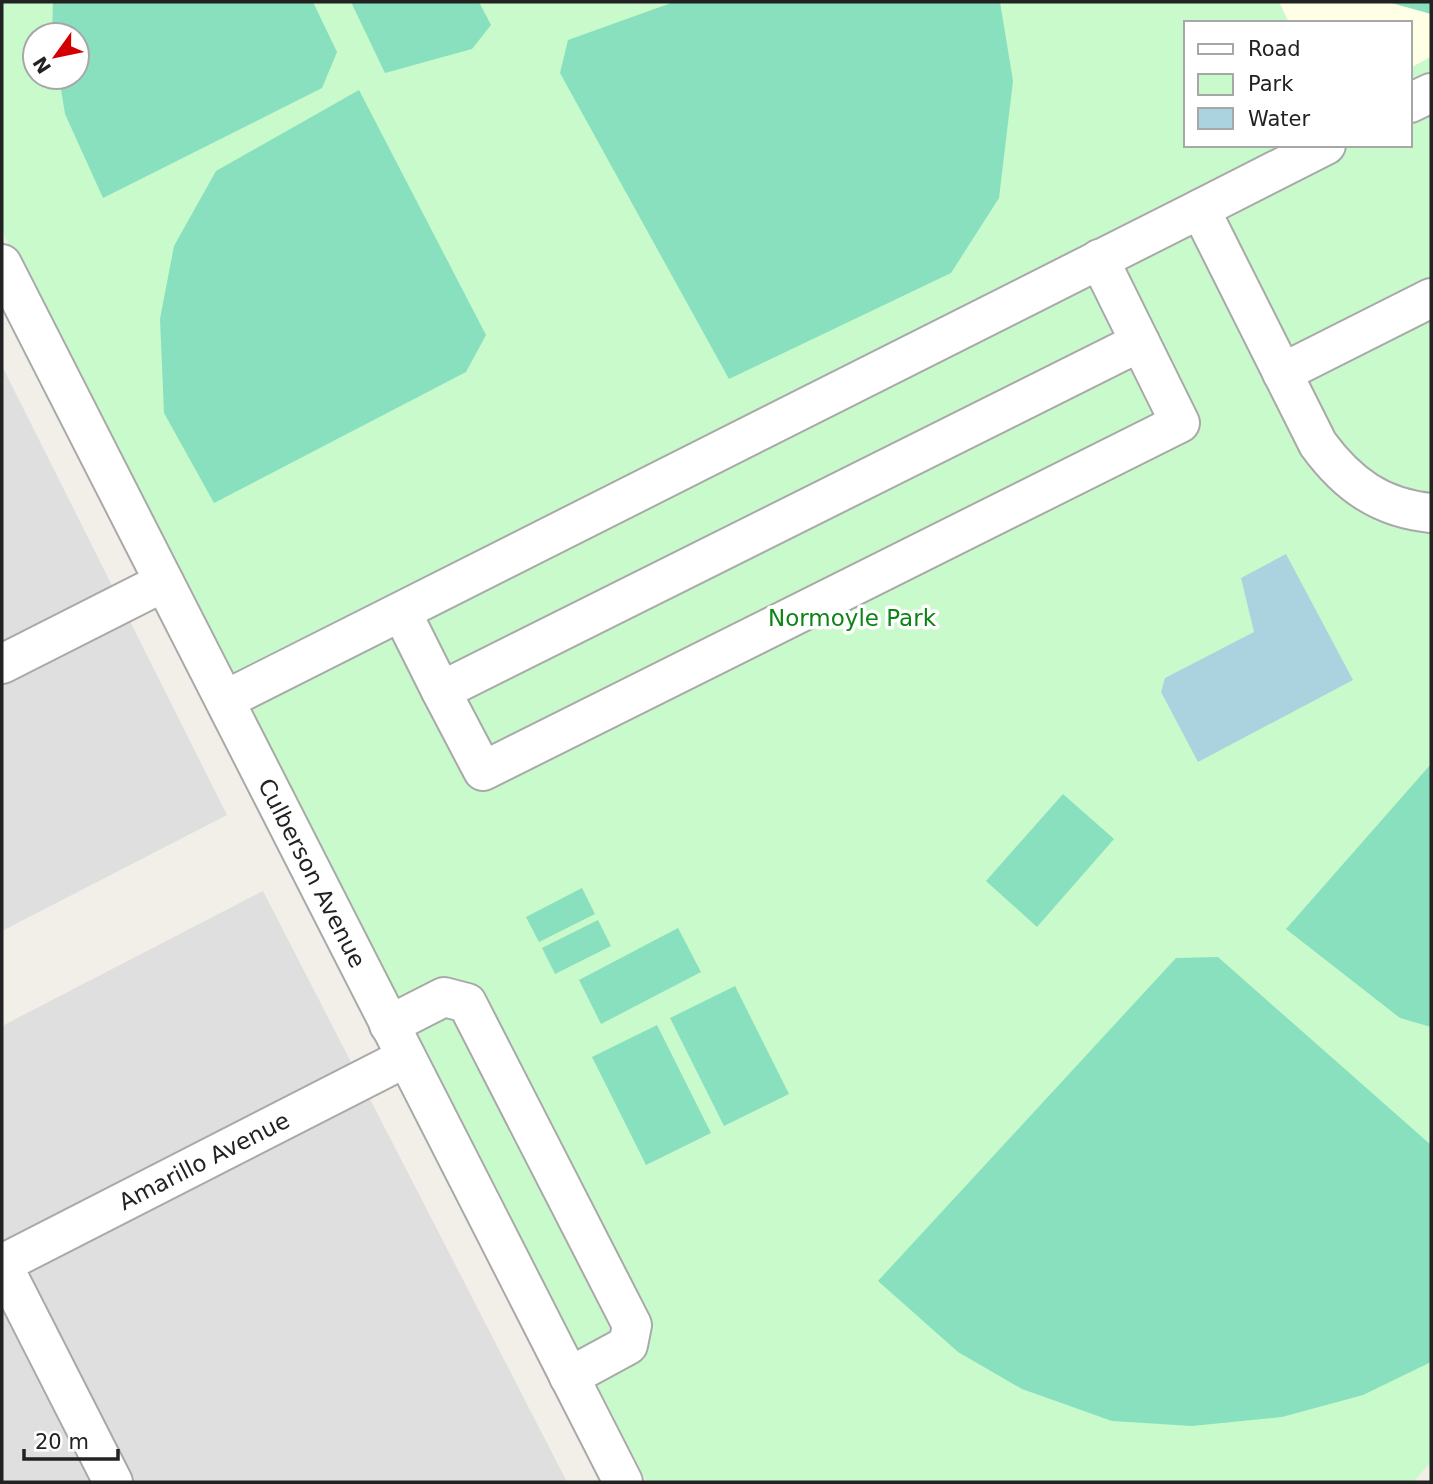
<svg xmlns="http://www.w3.org/2000/svg" width="1433" height="1484" viewBox="0 0 1433 1484" font-family="'DejaVu Sans',sans-serif">
<style>
.residential{fill:#e0dfdf}
.education{fill:#ffffe5}
.park{fill:#c8facc;fill-rule:evenodd}
.pitch{fill:#88e0be}
.water{fill:#aad3df}
.lines{fill:none;stroke-linecap:round;stroke-linejoin:round}
.minor-casing{stroke:#a9a9a9;stroke-width:42}
.minor{stroke:#fff;stroke-width:38}
.labels{text-anchor:middle;dominant-baseline:central;stroke-width:7;stroke-linejoin:round;paint-order:stroke}
.park-label{font-size:23px;fill:#0c8416;stroke:#fff}
.street-label{font-size:23px;fill:#222;stroke:#fff}
</style>
<rect width="100%" height="100%" fill="#f2efe9"/>
<g class="residential">
<polygon points="2,366 227,815 2,931"/>
<polygon points="263,891 567,1482 2,1482 2,1026"/>
</g>
<polygon class="education" points="1279,2 1431,2 1431,57 1410,68 1410,23 1289,23"/>
<path class="park" d="M2,2H1279L1289,23H1186V145H1410V68L1431,57V1462L1413,1482H647L2,231ZM35,35H77V77H35Z"/>
<g class="pitch">
<polygon points="53,2 313,2 337,52 322,88 103,198 65,114 59,77 77,77 77,35 52,35"/>
<polygon points="351,2 479,2 491,25 472,49 385,73"/>
<polygon points="674,2 1000,2 1013,81 999,198 951,273 729,379 560,73 568,40"/>
<polygon points="1388,2 1431,2 1431,14"/>
<polygon points="359,90 486,335 466,372 214,503 164,413 160,319 174,246 216,171"/>
<polygon points="1431,764 1431,1027 1400,1018 1286,929"/>
<polygon points="1063,794 1114,839 1037,927 986,881"/>
<polygon points="582,888 595,914 539,942 526,917"/>
<polygon points="598,920 611,946 555,974 542,948"/>
<polygon points="678,928 701,972 601,1024 579,980"/>
<polygon points="1218,957 1431,1145 1431,1362 1363,1395 1282,1417 1192,1426 1112,1421 1022,1389 958,1352 878,1281 1176,958"/>
<polygon points="735,986 789,1094 724,1126 670,1018"/>
<polygon points="657,1025 711,1133 646,1165 592,1057"/>
</g>
<polygon class="water" points="1286,554 1353,680 1198,762 1161,692 1165,678 1254,632 1241,578"/>
<g class="lines">
<defs>
<g id="minor">
<polyline points="1410,103 1431,93"/>
<polyline points="1200,209 1326,145"/>
<polyline points="2,264 623,1482"/>
<polyline points="1282,373 1431,298"/>
<polyline points="402,613 441,691 1140,342"/>
<polyline points="2,664 164,582"/>
<polyline points="441,691 483,771 1180,423 1099,259"/>
<path d="M225,700L1200,209L1318,444C1348,485 1381,508 1431,513"/>
<polyline points="389,1025 444,997 467,1003 632,1325 628,1345 569,1377"/>
<polyline points="2,1264 405,1058"/>
<polyline points="2,1264 113,1482"/>
</g>
</defs>
<use href="#minor" class="minor-casing"/>
<use href="#minor" class="minor"/>
</g>
<g class="labels">
<g class="park-label">
<text x="852" y="618">Normoyle Park</text>
</g>
<g class="street-label">
<text transform="translate(312 873) rotate(63)">Culberson Avenue</text>
<text transform="translate(204 1161) rotate(-27)">Amarillo Avenue</text>
</g>
</g>
<rect width="1433" height="1484" fill="none" stroke="#222222" stroke-width="7"/>
<rect x="1184" y="21" width="228" height="126" fill="#ffffff" stroke="#a7a7a7" stroke-width="2"/>
<rect x="1198" y="44" width="35" height="10" fill="#ffffff" stroke="#a7a7a7" stroke-width="2"/>
<text x="1248" y="56" font-size="21" fill="#222222">Road</text>
<rect x="1198" y="74" width="35" height="21" fill="#c8facc" stroke="#a7a7a7" stroke-width="2"/>
<text x="1248" y="91" font-size="21" fill="#222222">Park</text>
<rect x="1198" y="108" width="35" height="21" fill="#aad3df" stroke="#a7a7a7" stroke-width="2"/>
<text x="1248" y="126" font-size="21" fill="#222222">Water</text>
<g transform="translate(56 56) rotate(237)"><circle r="33" fill="#ffffff" stroke="#a7a7a7" stroke-width="2"/>
<path d="M0-5L12 26L0 18L-12 26Z" fill="#d40000"/>
<text y="-10" font-size="19" font-weight="bold" text-anchor="middle" fill="#222222">N</text>
</g>
<path d="M24 1449v10h94v-10" fill="none" stroke="#222222" stroke-width="3.5"/>
<text x="35" y="1449" font-size="21" fill="#222222" stroke="#ffffff" stroke-width="5" paint-order="stroke">20 m</text>
</svg>
